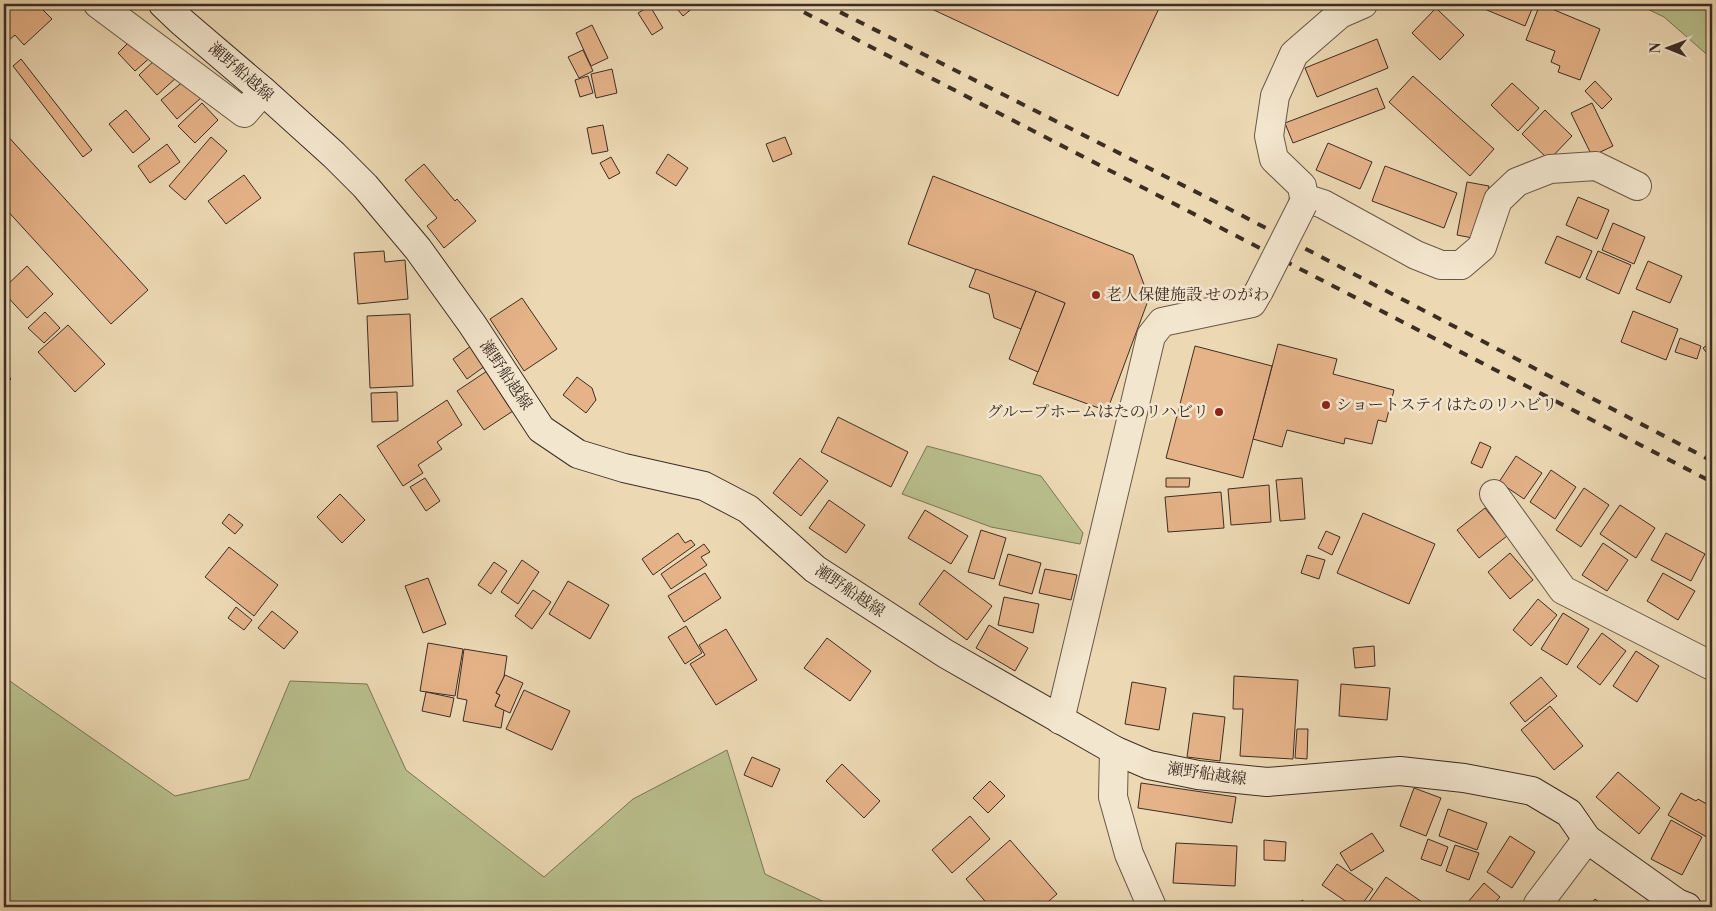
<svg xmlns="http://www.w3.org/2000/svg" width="1716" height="911" viewBox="0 0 1716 911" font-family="'Libre Bodoni','Noto Serif JP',serif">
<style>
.green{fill:#b8bf8c;stroke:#7a7658}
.building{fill:#e6b389;stroke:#3c2d24}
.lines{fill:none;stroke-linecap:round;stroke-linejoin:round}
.street-casing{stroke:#685848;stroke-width:30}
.secondary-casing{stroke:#3c2d24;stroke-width:30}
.street{stroke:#f3e6ce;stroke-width:28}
.secondary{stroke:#f3e6ce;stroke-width:28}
.rail{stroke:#3c2d24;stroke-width:4;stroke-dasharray:9 9;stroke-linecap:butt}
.street-bridge-casing{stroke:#685848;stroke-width:30;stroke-linecap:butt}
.street-bridge{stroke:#f3e6ce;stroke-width:28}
.poi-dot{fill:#8f2418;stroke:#f3e6ce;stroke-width:2}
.labels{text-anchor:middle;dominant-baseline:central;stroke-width:5;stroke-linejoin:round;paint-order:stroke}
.street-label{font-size:16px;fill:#3c2d24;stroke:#f3e6ce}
.poi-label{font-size:16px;fill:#3c2d24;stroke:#f3e6ce;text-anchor:start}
</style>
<rect width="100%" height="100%" fill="#ecd9b4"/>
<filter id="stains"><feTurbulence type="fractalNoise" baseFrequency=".004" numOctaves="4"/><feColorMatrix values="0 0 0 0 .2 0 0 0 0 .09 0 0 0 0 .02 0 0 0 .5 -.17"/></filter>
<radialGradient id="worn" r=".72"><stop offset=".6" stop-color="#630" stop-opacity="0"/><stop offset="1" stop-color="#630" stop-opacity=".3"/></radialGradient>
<g class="green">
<polygon points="1637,4 1712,4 1712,59 1664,17"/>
<polygon points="927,446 1041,476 1083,533 1080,544 991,527 902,494"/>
<polygon points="4,677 175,796 249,779 290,681 367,684 406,770 544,877 633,799 727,750 765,874 835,907 4,907"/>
</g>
<g class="building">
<polygon points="11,4 19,5 21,4 37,4 52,19 24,45 15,35 9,40 4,34 4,11"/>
<polygon points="673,4 692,4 694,7 683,16"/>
<polygon points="921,4 1161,4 1118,96"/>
<polygon points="1476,4 1534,4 1525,26 1475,5"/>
<polygon points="1540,4 1600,29 1580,80 1558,72 1560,66 1551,62 1555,51 1526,40"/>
<polygon points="650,6 663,28 652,35 638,13"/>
<polygon points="1436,8 1464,35 1440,60 1412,33"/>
<polygon points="592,25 608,58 591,66 576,33"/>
<polygon points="135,36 153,55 135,71 118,53"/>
<polygon points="1377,39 1388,68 1317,97 1305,68"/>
<polygon points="583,50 593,71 579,78 568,57"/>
<polygon points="158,57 176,78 157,95 139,75"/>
<polygon points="21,59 92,150 83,157 13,66"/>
<polygon points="612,69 617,93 596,98 591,74"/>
<polygon points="588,76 593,93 580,97 575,80"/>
<polygon points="1413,76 1494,149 1470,176 1389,102"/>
<polygon points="185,80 201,98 177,119 161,100"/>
<polygon points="1595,81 1612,99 1602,109 1585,91"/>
<polygon points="1512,83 1539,108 1518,131 1491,105"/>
<polygon points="1377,88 1385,108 1293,143 1285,123"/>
<polygon points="202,103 218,120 195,143 178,126"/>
<polygon points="1592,103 1613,146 1592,156 1571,113"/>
<polygon points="126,110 150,139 133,153 109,124"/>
<polygon points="1545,110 1572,136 1549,160 1522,134"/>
<polygon points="603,125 608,151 592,154 587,128"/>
<polygon points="4,132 148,290 111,324 4,207"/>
<polygon points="211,137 227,151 185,200 169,186"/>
<polygon points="785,137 792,154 773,162 766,144"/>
<polygon points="1328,143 1372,162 1360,189 1316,170"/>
<polygon points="167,144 180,162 150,183 138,166"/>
<polygon points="668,154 688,168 676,186 656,173"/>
<polygon points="611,157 620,173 609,179 600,163"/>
<polygon points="424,164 455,201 457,199 476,221 444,248 427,226 437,218 405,180"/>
<polygon points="1385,166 1457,193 1444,228 1372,201"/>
<polygon points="244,175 261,198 226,224 208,201"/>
<polygon points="933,176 1133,255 1149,298 1107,411 1033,384 1065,303 908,244"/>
<polygon points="1467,182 1489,186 1478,239 1457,235"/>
<polygon points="1578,197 1609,210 1597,239 1566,225"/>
<polygon points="1613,223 1645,237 1634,264 1602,250"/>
<polygon points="1557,236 1592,251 1580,278 1545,263"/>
<polygon points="384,251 385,262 405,260 408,299 358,304 354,253"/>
<polygon points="1598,251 1631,265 1619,294 1586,279"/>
<polygon points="1648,261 1682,276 1670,303 1636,289"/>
<polygon points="27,266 53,294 27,318 4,293 4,288"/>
<polygon points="976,269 1036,291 1021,329 994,318 989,294 969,287"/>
<polygon points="1036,291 1065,303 1038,372 1009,359"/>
<polygon points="522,298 557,349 524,371 490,319"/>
<polygon points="1633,311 1678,329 1666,360 1621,342"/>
<polygon points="45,312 60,328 44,343 28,328"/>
<polygon points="410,314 413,386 370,388 367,316"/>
<polygon points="68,325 105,364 75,392 38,352"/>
<polygon points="1680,338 1701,346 1697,359 1675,352"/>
<polygon points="1712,341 1712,360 1703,348"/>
<polygon points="1278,344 1337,359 1333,374 1394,390 1386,422 1378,420 1372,444 1345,438 1344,444 1287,430 1282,447 1253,439"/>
<polygon points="471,346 485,366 467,379 453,359"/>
<polygon points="1195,346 1272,366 1243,478 1166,458"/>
<polygon points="4,371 11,379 4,386"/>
<polygon points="487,371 513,411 484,430 457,391"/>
<polygon points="577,377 592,388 596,400 586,413 563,395"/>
<polygon points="397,392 398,421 372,422 371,393"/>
<polygon points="447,400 462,425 437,442 442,449 418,465 423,473 403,486 377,446"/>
<polygon points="838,417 908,452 891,487 821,452"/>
<polygon points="1480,442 1491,447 1482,468 1471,463"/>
<polygon points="1516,456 1542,473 1524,499 1499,482"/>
<polygon points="800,458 828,481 801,516 773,493"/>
<polygon points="1551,470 1576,487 1555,519 1530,502"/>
<polygon points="425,478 440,501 426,511 410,487"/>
<polygon points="1166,478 1190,478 1189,487 1166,487"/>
<polygon points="1302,478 1305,519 1280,521 1276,480"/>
<polygon points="1269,485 1271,522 1231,525 1228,489"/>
<polygon points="1584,488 1609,505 1581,547 1556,530"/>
<polygon points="1221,492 1224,528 1168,532 1165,497"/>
<polygon points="340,494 365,520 342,543 317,517"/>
<polygon points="829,500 865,525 846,553 809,528"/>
<polygon points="1620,505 1655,528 1636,558 1600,534"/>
<polygon points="1485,508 1507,536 1479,558 1457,530"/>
<polygon points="925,510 968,536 951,564 908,538"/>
<polygon points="1363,513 1435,544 1409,604 1337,573"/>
<polygon points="229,514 243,525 235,534 222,523"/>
<polygon points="981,530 1006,538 994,579 968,572"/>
<polygon points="1326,531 1340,537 1332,555 1318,548"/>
<polygon points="678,533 685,543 691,540 695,545 653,575 642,559"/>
<polygon points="1666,533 1705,554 1691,581 1651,560"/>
<polygon points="1603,543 1628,560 1607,591 1582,575"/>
<polygon points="704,544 710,552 701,557 707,565 671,589 661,574"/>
<polygon points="229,547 278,585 254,616 205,577"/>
<polygon points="1510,553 1533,580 1510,599 1488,572"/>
<polygon points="1008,554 1041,563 1032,594 999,585"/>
<polygon points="1307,555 1325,560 1319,579 1301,573"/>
<polygon points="522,560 539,572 518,604 501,592"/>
<polygon points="494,562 507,571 491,594 478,585"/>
<polygon points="1045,569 1077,575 1071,600 1039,593"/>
<polygon points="944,570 992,606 967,640 919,604"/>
<polygon points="705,573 721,598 684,622 668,596"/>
<polygon points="1663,573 1695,591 1678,620 1647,601"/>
<polygon points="428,578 446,624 423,633 405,586"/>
<polygon points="568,581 609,605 590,639 549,614"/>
<polygon points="533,590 551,602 532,629 515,616"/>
<polygon points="1004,597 1039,604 1033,633 998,625"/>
<polygon points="1538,599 1557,615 1531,646 1513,630"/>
<polygon points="236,607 252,620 244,630 228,618"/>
<polygon points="272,611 298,632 284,649 258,628"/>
<polygon points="1563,613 1589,629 1567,665 1541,649"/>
<polygon points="989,625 1028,648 1015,671 976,648"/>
<polygon points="686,626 702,653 685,664 668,637"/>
<polygon points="726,629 757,680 716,705 690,664 705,655 699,645"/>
<polygon points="1602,633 1626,651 1600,685 1577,667"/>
<polygon points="827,638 871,671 850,701 804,668"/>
<polygon points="428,643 463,649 455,696 420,691"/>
<polygon points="1374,646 1375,666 1355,668 1353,648"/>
<polygon points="464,649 507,656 504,677 496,693 500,695 495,706 504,710 501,728 463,721 467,700 457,698"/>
<polygon points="1636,651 1659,666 1637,702 1613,686"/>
<polygon points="505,675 523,683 510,713 495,706 500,695 496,693"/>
<polygon points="1234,676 1298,680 1293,759 1240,756 1243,709 1233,709"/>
<polygon points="1541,677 1557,696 1525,722 1510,703"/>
<polygon points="1132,682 1166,688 1159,730 1125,724"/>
<polygon points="1341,684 1390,688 1387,720 1339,716"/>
<polygon points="524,690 570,711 552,750 506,729"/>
<polygon points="426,692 454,698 450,717 422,711"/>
<polygon points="1550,706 1583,746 1554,770 1521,730"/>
<polygon points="1193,713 1225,717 1220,761 1187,757"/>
<polygon points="1297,729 1308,729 1307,759 1295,758"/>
<polygon points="752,757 780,769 772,787 744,775"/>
<polygon points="842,764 880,801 864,818 826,781"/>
<polygon points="1618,772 1660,808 1639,834 1596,797"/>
<polygon points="990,781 1005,796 988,813 973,798"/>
<polygon points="1141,783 1236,797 1232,823 1138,808"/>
<polygon points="1414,788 1441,798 1426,836 1400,826"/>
<polygon points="1681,793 1696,801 1698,799 1712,807 1712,840 1668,815"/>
<polygon points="1448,809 1487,823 1477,850 1439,836"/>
<polygon points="970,816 990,839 952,873 932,850"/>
<polygon points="1671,820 1702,837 1682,875 1651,859"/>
<polygon points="1372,833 1384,851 1351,871 1340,853"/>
<polygon points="1510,836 1535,852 1512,888 1487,872"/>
<polygon points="1428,839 1448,847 1441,866 1421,859"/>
<polygon points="1010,840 1057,894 1042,907 999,907 998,905 995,907 990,907 966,879"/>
<polygon points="1264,840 1286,842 1285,861 1264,860"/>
<polygon points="1176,843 1237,846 1235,886 1173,883"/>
<polygon points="1455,845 1479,853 1469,880 1446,871"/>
<polygon points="1337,864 1373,889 1360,907 1354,907 1322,885"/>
<polygon points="1386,877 1422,902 1419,907 1365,907"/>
<polygon points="1484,883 1500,897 1491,907 1474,907 1468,902"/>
<polygon points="1595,899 1606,907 1589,907"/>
<polygon points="1302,900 1312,907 1297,907"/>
<polygon points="1235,904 1235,907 1197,907"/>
</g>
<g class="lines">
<defs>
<g id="street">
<polyline points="98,4 244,113 263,91"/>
<polyline points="1304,198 1323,204 1416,255 1441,265 1461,265 1482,247 1498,200 1517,182 1550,169 1596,166 1637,186"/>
<polyline points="1303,204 1304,198 1302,186 1274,159 1269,136 1275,96 1294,54 1340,14 1363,4"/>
<polyline points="1494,494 1563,590 1712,666"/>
<polyline points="1060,720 1151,336 1162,322 1252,303 1259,291"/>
<polyline points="1114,750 1113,797 1129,854 1152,907"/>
<polyline points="1537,907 1538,904 1587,839"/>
</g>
<polyline id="secondary" points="163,4 182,22 263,91 334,155 365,186 418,249 472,324 541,429 578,454 624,468 704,486 748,509 815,569 946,654 1114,750 1149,765 1198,775 1267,782 1400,771 1464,778 1532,791 1569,813 1587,839 1677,903 1687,907"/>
</defs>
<use href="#street" class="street-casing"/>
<use href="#secondary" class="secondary-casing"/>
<use href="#street" class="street"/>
<use href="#secondary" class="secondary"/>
<g class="rail">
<polyline points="788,4 1712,482"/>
<polyline points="824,4 1216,202 1712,461"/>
</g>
<defs>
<polyline id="street-bridge" points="1259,291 1303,204"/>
</defs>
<use href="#street-bridge" class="street-bridge-casing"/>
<use href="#street-bridge" class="street-bridge"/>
</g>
<g class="poi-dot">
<circle cx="1096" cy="295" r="5"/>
<circle cx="1326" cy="405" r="5"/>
<circle cx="1219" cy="412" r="5"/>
</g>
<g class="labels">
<g class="street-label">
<text transform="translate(241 72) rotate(41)">瀬野船越線</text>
<text transform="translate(506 375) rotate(56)">瀬野船越線</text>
<text transform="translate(850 591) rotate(34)">瀬野船越線</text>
<text transform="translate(1207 774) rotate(8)">瀬野船越線</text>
</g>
<g class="poi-label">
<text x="1106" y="295">老人保健施設 せのがわ</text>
<text x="1336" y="405">ショートステイはたのリハビリ</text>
<text x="1209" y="412" text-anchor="end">グループホームはたのリハビリ</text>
</g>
</g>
<rect width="1716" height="911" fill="none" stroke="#ecd9b4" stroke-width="20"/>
<rect x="5" y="5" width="1706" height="901" fill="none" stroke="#3c2d24" stroke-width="2.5"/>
<rect x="10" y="10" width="1696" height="891" fill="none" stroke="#3c2d24"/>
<g transform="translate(1668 48) rotate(271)" stroke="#f3e6ce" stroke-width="4" paint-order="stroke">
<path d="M0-4L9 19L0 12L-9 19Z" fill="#3c2d24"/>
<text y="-8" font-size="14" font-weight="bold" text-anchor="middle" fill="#3c2d24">N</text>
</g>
<rect width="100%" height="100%" filter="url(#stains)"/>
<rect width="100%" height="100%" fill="url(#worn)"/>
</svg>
